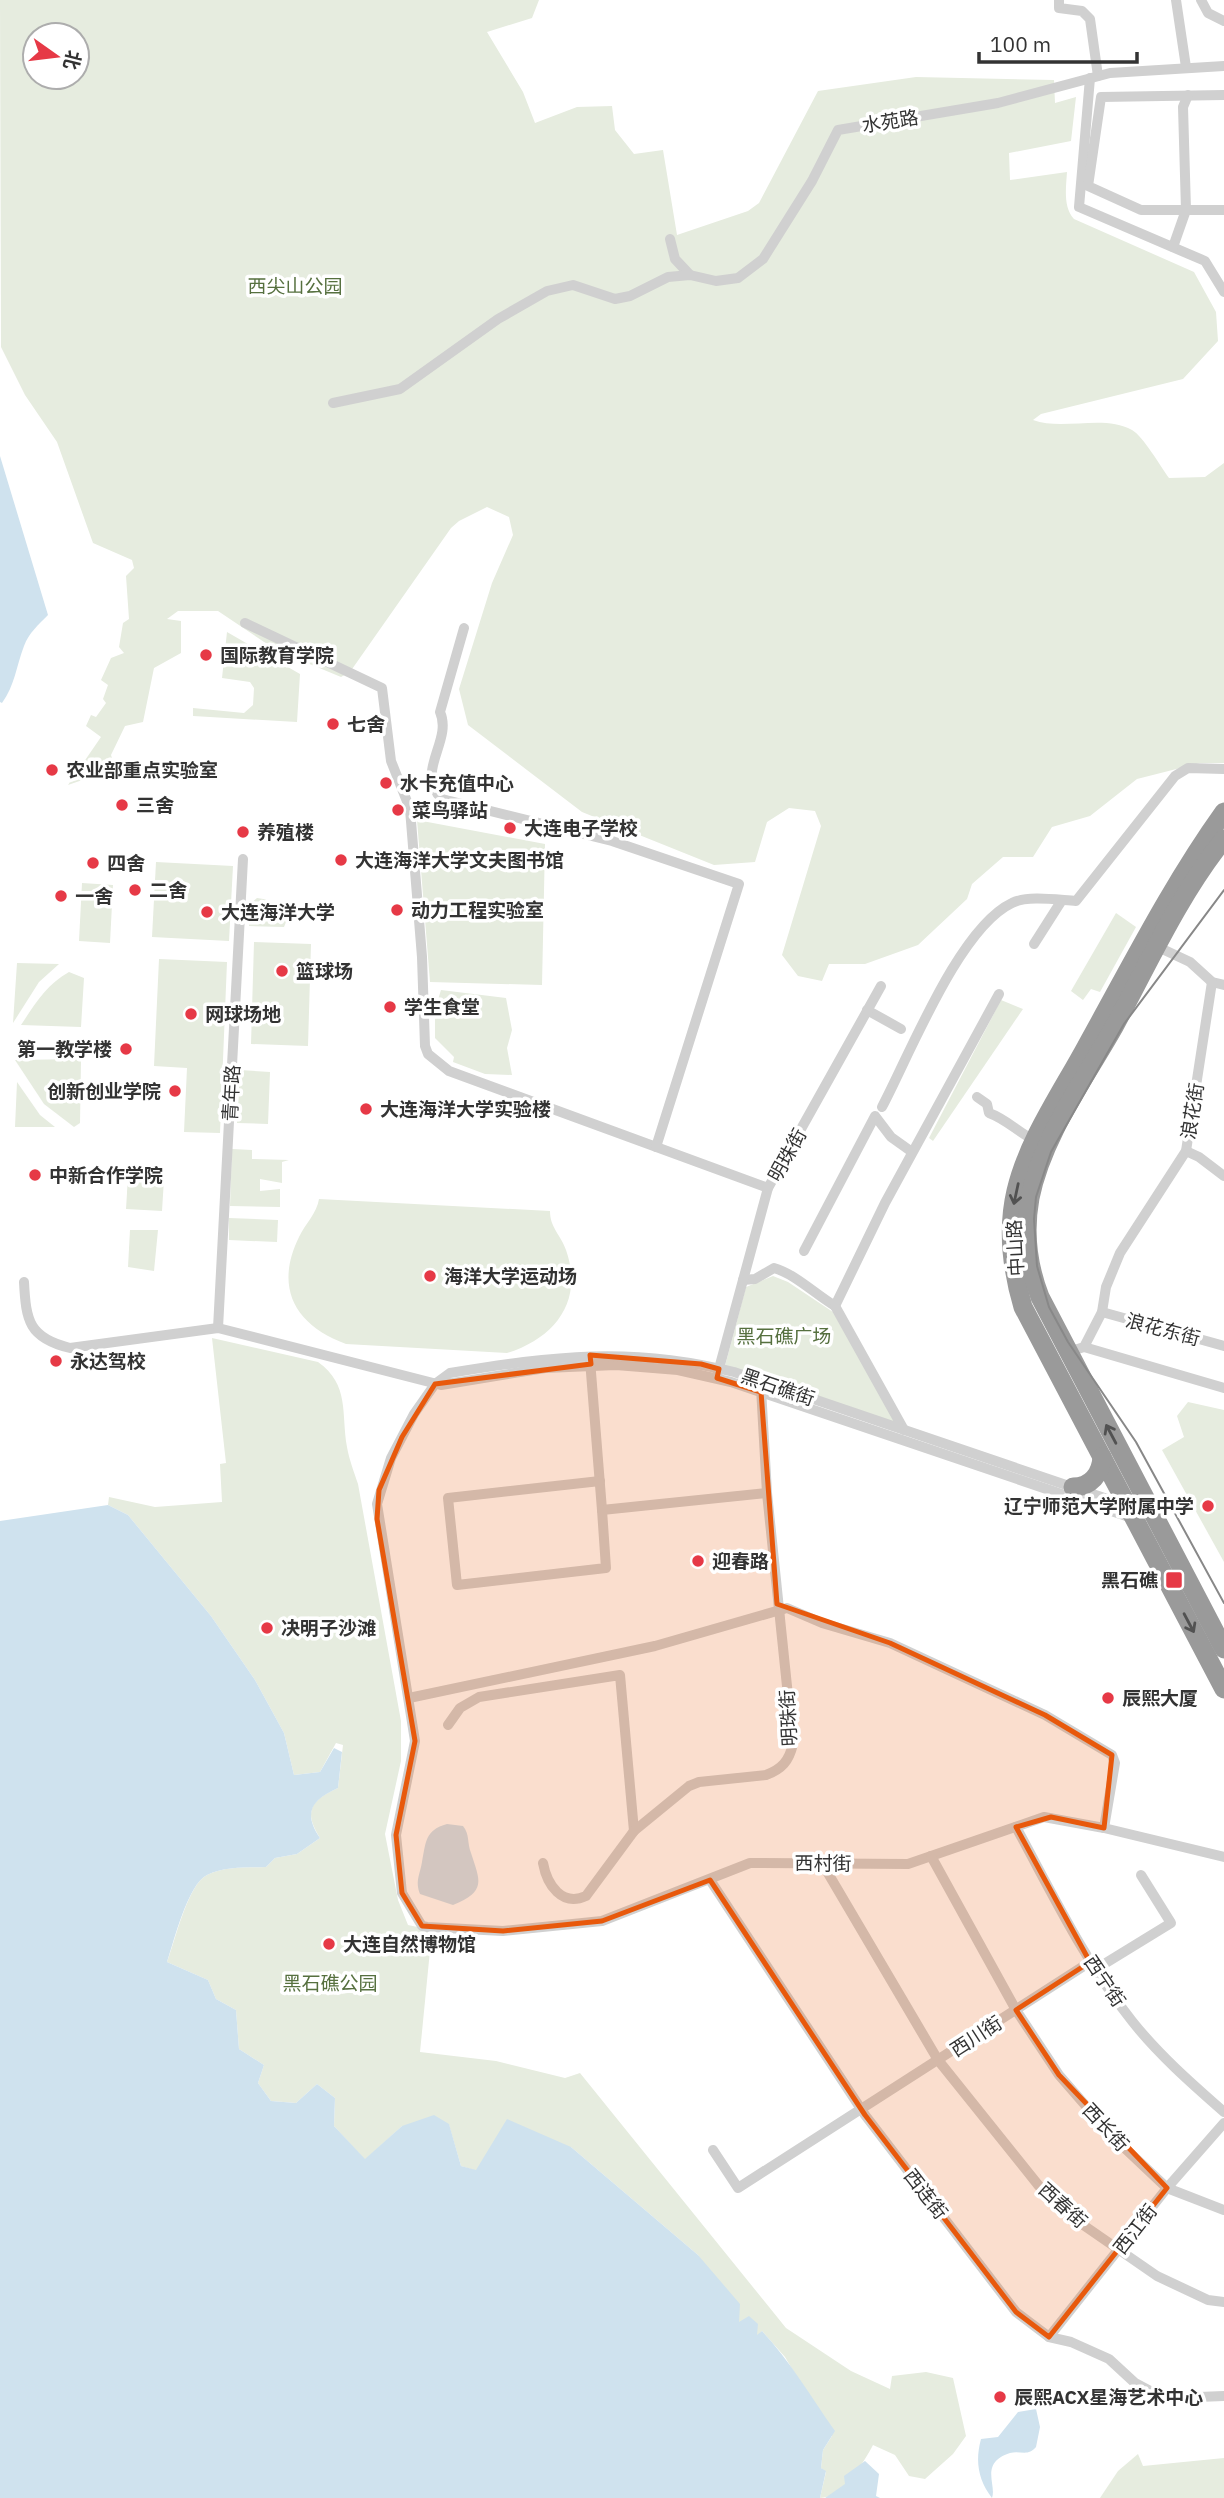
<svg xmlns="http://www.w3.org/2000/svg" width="1224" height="2498" viewBox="0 0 1224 2498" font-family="'IBM Plex Sans','Noto Sans SC',sans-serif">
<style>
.green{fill:#e6ecdf;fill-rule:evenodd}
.water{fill:#cfe2ee}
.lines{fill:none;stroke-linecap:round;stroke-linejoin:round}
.street{stroke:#d0d0d0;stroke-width:10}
.highway{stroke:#9a9a9a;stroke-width:19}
.tram{stroke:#888;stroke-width:2}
.oneway{stroke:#525252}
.marked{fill:#e8590c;fill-opacity:0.2;stroke:#e8590c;stroke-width:5;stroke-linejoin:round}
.poi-dot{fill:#e63946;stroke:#fff;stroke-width:2.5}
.labels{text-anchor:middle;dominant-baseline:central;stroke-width:7;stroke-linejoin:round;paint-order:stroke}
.street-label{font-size:19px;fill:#333;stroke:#fff}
.park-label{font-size:19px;fill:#56703f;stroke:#fff}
.poi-label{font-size:19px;font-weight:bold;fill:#333;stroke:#fff;text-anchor:start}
</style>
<rect width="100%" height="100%" fill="#fff"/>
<g class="green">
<path d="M0,0H539L532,18L487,32L523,92L535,123L577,107L612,106L615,130L634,154L663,150L677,235L748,211L759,203L818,91L916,77L1054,80L1055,103L1076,97L1071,141L1009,153L1010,180L1067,172C1066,188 1063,207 1074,219L1194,272L1216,312L1218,341L1183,379L1041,414L1033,420C1063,431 1104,414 1132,430C1143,436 1161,467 1169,478L1205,477L1224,463V763H1200L1137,779L1090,816L1052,827L1033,857H1003L972,884L967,899L918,945L865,964H829L822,981L798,976L782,955L821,826L815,811L789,808L767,822L755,862L714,865L582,812L468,725L459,689L492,583L513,535L509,517L487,507L459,521L451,528L350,672L341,677L276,650L218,611H178L167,619L181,621V653L154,668L143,722L125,726L111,755L115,768L95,770L94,776L68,785L101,737L86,726L91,715L96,717L106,703L103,699L108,685L101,680L111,658L124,653L119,647L123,623L129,619L126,576L134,568L132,560L93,543L57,442L25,395L1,347ZM35,35H77V77H35Z"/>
<polygon points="227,632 300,674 297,722 193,716 193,708 244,713 253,705 254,688 250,682 222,678"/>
<polygon points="417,820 545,844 542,985 430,982"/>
<polygon points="156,862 233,866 229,941 152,937"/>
<polygon points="82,883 113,885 110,943 79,941"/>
<path d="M257,898C276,900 275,909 286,922L284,927L249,926L250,904Z"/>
<polygon points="1116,913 1136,927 1100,992 1091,989 1083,1000 1071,991"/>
<polygon points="254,942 311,944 308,1046 251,1044"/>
<polygon points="159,959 227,962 220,1133 184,1132 187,1068 154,1066"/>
<polygon points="17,963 59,964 39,982 13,1023"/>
<path d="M69,972L84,978L81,1027L21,1025C35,1004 46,985 69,972Z"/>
<polygon points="441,990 506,998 512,1030 507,1048 512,1075 485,1074 453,1062 454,1057 435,1038 435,1009"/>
<polygon points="1001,1000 1023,1009 933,1141 929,1138"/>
<polygon points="81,1059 80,1123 74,1127 44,1104 15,1060"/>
<polygon points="240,1070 270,1072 268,1124 237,1123"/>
<polygon points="17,1082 40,1115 55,1127 15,1127"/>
<polygon points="232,1149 252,1150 252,1159 289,1160 282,1162 282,1183 260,1179 260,1191 280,1189 280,1207 230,1206"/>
<polygon points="128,1176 164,1179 162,1211 126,1209"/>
<path d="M319,1199L550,1211C550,1228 561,1235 566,1250C584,1301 555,1338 507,1353L346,1344C295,1325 274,1288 299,1237C305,1224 317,1213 319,1199Z"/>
<polygon points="229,1218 278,1220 277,1242 229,1240"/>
<polygon points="130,1230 158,1230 154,1271 128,1267"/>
<polygon points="773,1276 788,1282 833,1312 898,1425 725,1366 746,1287"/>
<path d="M212,1338L318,1362C350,1385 341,1413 347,1447C349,1459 354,1472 358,1484L401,1721V1761L385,1834L398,1900L408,1925L432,1930L420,2052L496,2061L565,2078L580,2073L786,2328L851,2371L890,2389L892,2376L926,2372L953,2378L966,2436L953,2454L925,2479L909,2476L895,2455L873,2445C864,2462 842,2498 820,2498L826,2472L821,2468L823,2450L832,2436L785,2357L762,2331L758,2336L739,2323L698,2255L571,2147L477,2171L461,2166L449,2125L402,2126L365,2160L334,2126L335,2098L317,2084L296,2103L271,2101L258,2083L264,2065L239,2049L236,2010L216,1999L208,1980L167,1962C175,1941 188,1884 207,1875C225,1866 247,1868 266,1867L275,1858L297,1854L320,1838C304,1812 309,1801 338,1788L343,1745L336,1743L320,1772L294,1775L284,1733L255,1680L211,1616L128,1515L108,1505L109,1497L155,1507L222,1502L220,1464L226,1463Z"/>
<polygon points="1188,1402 1224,1410 1224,1562 1162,1450 1184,1437 1177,1416"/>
<polygon points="1138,2454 1143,2466 1224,2458 1224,2498 1100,2498 1118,2471"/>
</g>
<g class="water">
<path d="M0,456L48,615C38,625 29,633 24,646C16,667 15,685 2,703L0,702Z"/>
<path d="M108,1505L128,1515L211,1616L255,1680L284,1733L294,1775L320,1772L334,1748L342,1752L338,1788C311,1800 303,1813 320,1838L297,1854L275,1858L266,1867C248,1868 225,1866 207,1875C188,1884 174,1941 167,1962L208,1980L216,1999L236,2010L239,2049L264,2065L258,2083L271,2101L296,2103L317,2084L335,2098L334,2126L365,2159L402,2126L434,2115L449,2124L461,2166L476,2170L507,2119L571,2147L698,2255L740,2304L739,2322L749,2316L758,2324L757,2335L762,2331C790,2361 811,2397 835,2431L823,2450L821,2468L826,2471L820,2498H0V1521Z"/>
<path d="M447,1824L463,1826C470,1835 467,1843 471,1853C480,1881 487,1891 453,1905L420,1894C415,1880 420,1875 422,1862C426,1842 425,1830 447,1824Z"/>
<path d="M1036,2409L1040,2427L1036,2447C1028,2457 1020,2450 1010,2453C979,2463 997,2485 992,2498C978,2480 975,2461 981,2439L998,2437L1018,2412Z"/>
<polygon points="865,2461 879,2474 876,2496 880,2498 825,2498 845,2484 844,2476"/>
</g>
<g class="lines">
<g class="street">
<polyline points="1059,0 1059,8 1082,11 1090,19 1098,76"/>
<polyline points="1176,0 1186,67"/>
<polyline points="1201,0 1208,13 1224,21"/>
<polyline points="1090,78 1079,207 1205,261 1224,292"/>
<polyline points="1224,95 1101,97 1088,186 1141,210 1224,210"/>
<polyline points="670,239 675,259 690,275"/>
<polyline points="1173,247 1186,210 1183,107 1188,95"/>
<polyline points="333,403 400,389 498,319 547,291 573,285 615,299 630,296 668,277 690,275 716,281 738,278 763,259 812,181 838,130 998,103 1110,73 1224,66"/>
<polyline points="245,623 382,688 391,761 410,809 422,957 425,1046 428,1054 449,1071 768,1188"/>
<path d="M464,628L440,712C453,741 414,772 442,799L612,841L739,884L656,1147"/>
<polyline points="1034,944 1062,900"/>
<polyline points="1158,947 1190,962 1212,982 1224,985"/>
<polyline points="867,1010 901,1029"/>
<path d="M977,1097L987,1104L989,1113C1006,1119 1018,1132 1034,1140"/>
<path d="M882,1107C910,1054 959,928 1012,903C1028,895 1058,900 1076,901L1175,776L1188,768L1224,769"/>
<polyline points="1186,1151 1199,1157 1224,1176"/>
<polyline points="804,1251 875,1116 891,1137 912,1152"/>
<path d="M743,1280L755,1279L774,1268C795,1274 815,1294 835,1306L885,1203L999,994"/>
<path d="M24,1282C26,1321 29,1338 70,1348L218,1328L441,1385L545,1368L616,1365L678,1370L731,1382L1135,1519"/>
<polyline points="835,1306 904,1430"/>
<polyline points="1102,1312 1224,1346"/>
<polyline points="218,1328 243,859"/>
<polyline points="1084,1347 1224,1388"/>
<polyline points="1068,1352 1084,1347 1102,1312 1106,1287 1120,1253 1186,1151 1212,982"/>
<polyline points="590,1360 602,1510 767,1493"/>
<polyline points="717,1376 768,1188 881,986"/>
<polyline points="600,1481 448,1498 457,1585 606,1568 602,1510"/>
<path d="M1125,1505L734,1372C630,1346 554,1356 450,1373L435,1384L414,1414L391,1458L377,1504L415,1741L396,1835L402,1893L422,1926L427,1927L503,1931L602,1921L750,1863L908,1864L1044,1817L1104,1828L1224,1857"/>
<polyline points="409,1698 655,1646 787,1608 822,1623 890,1643 1045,1715 1112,1755 1115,1763 1104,1828"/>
<polyline points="448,1725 460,1708 479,1697 620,1675 634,1831"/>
<path d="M1016,1827C1052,1893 1085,1962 1132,2021C1159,2055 1191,2083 1224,2112"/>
<polyline points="931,1856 1016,2010 1059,2075 1112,2136 1167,2188 1224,2210"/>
<path d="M543,1863C547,1885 562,1907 586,1896L634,1831L689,1786L699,1782L766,1775C782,1769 789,1761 793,1744L767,1493L761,1388"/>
<polyline points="822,1863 938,2060 1039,2186 1076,2220 1157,2276 1208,2300 1224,2302"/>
<polyline points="710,1880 865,2115 1016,2312 1049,2337 1071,2342 1109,2359 1135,2383 1152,2392 1173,2398 1224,2396"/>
<polyline points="1096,1969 1171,1923 1141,1875"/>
<polyline points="713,2150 738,2188 1090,1962"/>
<polyline points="1049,2337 1167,2188 1224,2123"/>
</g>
<g class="highway">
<path d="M1224,812C1171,886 1130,968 1086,1047C1061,1093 1028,1140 1016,1191C1007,1229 1012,1270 1023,1307L1224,1689"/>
<path d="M1224,839C1179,895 1148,964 1114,1027C1084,1080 1042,1137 1030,1198C1024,1231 1028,1266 1040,1297L1224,1649"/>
<path d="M1073,1487C1091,1487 1101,1474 1102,1457"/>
</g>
<polyline class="tram" points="1224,890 1124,1024 1051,1152 1036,1197 1034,1219 1037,1266 1049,1307 1068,1342 1136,1442 1224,1603"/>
</g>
<defs><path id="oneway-shaft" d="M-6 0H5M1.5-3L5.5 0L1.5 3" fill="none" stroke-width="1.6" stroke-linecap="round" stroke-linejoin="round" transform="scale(1.75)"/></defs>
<g class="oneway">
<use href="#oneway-shaft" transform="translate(1016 1194) rotate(102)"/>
<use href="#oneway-shaft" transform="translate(1111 1434) rotate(-118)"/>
<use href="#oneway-shaft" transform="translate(1189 1623) rotate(62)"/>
</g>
<path class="marked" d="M590,1355L701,1364L719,1369L717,1378L761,1392L777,1604L890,1643L1045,1715L1112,1755L1104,1828L1051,1817L1016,1827L1090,1962L1016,2010L1059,2075L1167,2188L1049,2337L1016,2312L865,2115L710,1880L602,1921L503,1931L422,1926L402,1893L396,1835L415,1741L377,1519L379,1490L402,1437L435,1384L591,1364Z"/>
<g class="poi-dot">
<circle cx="206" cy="655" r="7"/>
<circle cx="333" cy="724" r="7"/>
<circle cx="52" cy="770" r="7"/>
<circle cx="386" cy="783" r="7"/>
<circle cx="122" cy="805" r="7"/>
<circle cx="398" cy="810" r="7"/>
<circle cx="510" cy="828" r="7"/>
<circle cx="243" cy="832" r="7"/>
<circle cx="341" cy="860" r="7"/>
<circle cx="93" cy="863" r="7"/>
<circle cx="135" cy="890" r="7"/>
<circle cx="61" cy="896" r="7"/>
<circle cx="397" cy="910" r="7"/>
<circle cx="207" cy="912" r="7"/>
<circle cx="282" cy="971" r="7"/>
<circle cx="390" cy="1007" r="7"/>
<circle cx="191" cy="1014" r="7"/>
<circle cx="126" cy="1049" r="7"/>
<circle cx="175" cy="1091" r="7"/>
<circle cx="366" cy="1109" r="7"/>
<circle cx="35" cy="1175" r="7"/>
<circle cx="430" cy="1276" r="7"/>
<circle cx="56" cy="1361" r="7"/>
<circle cx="1208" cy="1506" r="7"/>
<circle cx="698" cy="1561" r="7"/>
<rect x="1165" y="1571" width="18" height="18" rx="3.5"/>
<circle cx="267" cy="1628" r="7"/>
<circle cx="1108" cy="1698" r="7"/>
<circle cx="329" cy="1944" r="7"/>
<circle cx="1000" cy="2397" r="7"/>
</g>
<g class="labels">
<g class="street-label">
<text transform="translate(890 121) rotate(-9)">水苑路</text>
<text transform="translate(231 1093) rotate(-87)">青年路</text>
<text transform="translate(1192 1111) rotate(-81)">浪花街</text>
<text transform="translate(787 1155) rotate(-61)">明珠街</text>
<text transform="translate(1015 1248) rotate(-93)">中山路</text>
<text transform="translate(1163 1329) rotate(15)">浪花东街</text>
<text transform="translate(778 1387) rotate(19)">黑石礁街</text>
<text transform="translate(788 1718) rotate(-93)">明珠街</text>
<text x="823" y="1863">西村街</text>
<text transform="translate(1105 1981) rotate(56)">西宁街</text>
<text transform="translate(976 2036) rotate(-33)">西川街</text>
<text transform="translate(1106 2127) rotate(47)">西长街</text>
<text transform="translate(926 2194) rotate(52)">西连街</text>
<text transform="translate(1063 2205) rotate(42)">西春街</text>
<text transform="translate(1135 2229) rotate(-52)">西江街</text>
</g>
<g class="park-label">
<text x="295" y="286">西尖山公园</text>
<text x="784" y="1336">黑石礁广场</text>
<text x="330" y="1983">黑石礁公园</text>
</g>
<g class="poi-label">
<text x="220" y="655">国际教育学院</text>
<text x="347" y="724">七舍</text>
<text x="66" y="770">农业部重点实验室</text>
<text x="400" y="783">水卡充值中心</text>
<text x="136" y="805">三舍</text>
<text x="412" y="810">菜鸟驿站</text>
<text x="524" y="828">大连电子学校</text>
<text x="257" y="832">养殖楼</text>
<text x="355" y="860">大连海洋大学文夫图书馆</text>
<text x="107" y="863">四舍</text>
<text x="149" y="890">二舍</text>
<text x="75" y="896">一舍</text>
<text x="411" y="910">动力工程实验室</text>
<text x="221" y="912">大连海洋大学</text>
<text x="296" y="971">篮球场</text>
<text x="404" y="1007">学生食堂</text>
<text x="205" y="1014">网球场地</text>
<text x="112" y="1049" text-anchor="end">第一教学楼</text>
<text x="161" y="1091" text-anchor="end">创新创业学院</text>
<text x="380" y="1109">大连海洋大学实验楼</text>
<text x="49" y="1175">中新合作学院</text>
<text x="444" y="1276">海洋大学运动场</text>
<text x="70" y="1361">永达驾校</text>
<text x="1194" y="1506" text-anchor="end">辽宁师范大学附属中学</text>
<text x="712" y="1561">迎春路</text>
<text x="1158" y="1580" text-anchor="end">黑石礁</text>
<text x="281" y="1628">决明子沙滩</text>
<text x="1122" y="1698">辰熙大厦</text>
<text x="343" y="1944">大连自然博物馆</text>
<text x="1014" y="2397">辰熙ACX星海艺术中心</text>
</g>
</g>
<g transform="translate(56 56) rotate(104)"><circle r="33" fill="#ffffff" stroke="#adadad" stroke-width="2"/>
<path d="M0-5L12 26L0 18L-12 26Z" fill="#e63946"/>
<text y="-10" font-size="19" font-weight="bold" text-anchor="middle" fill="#333333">北</text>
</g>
<path d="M979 52v10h158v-10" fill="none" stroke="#333333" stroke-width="3.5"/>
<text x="990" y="52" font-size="21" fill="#333333" stroke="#ffffff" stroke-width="5" paint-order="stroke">100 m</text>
</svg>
